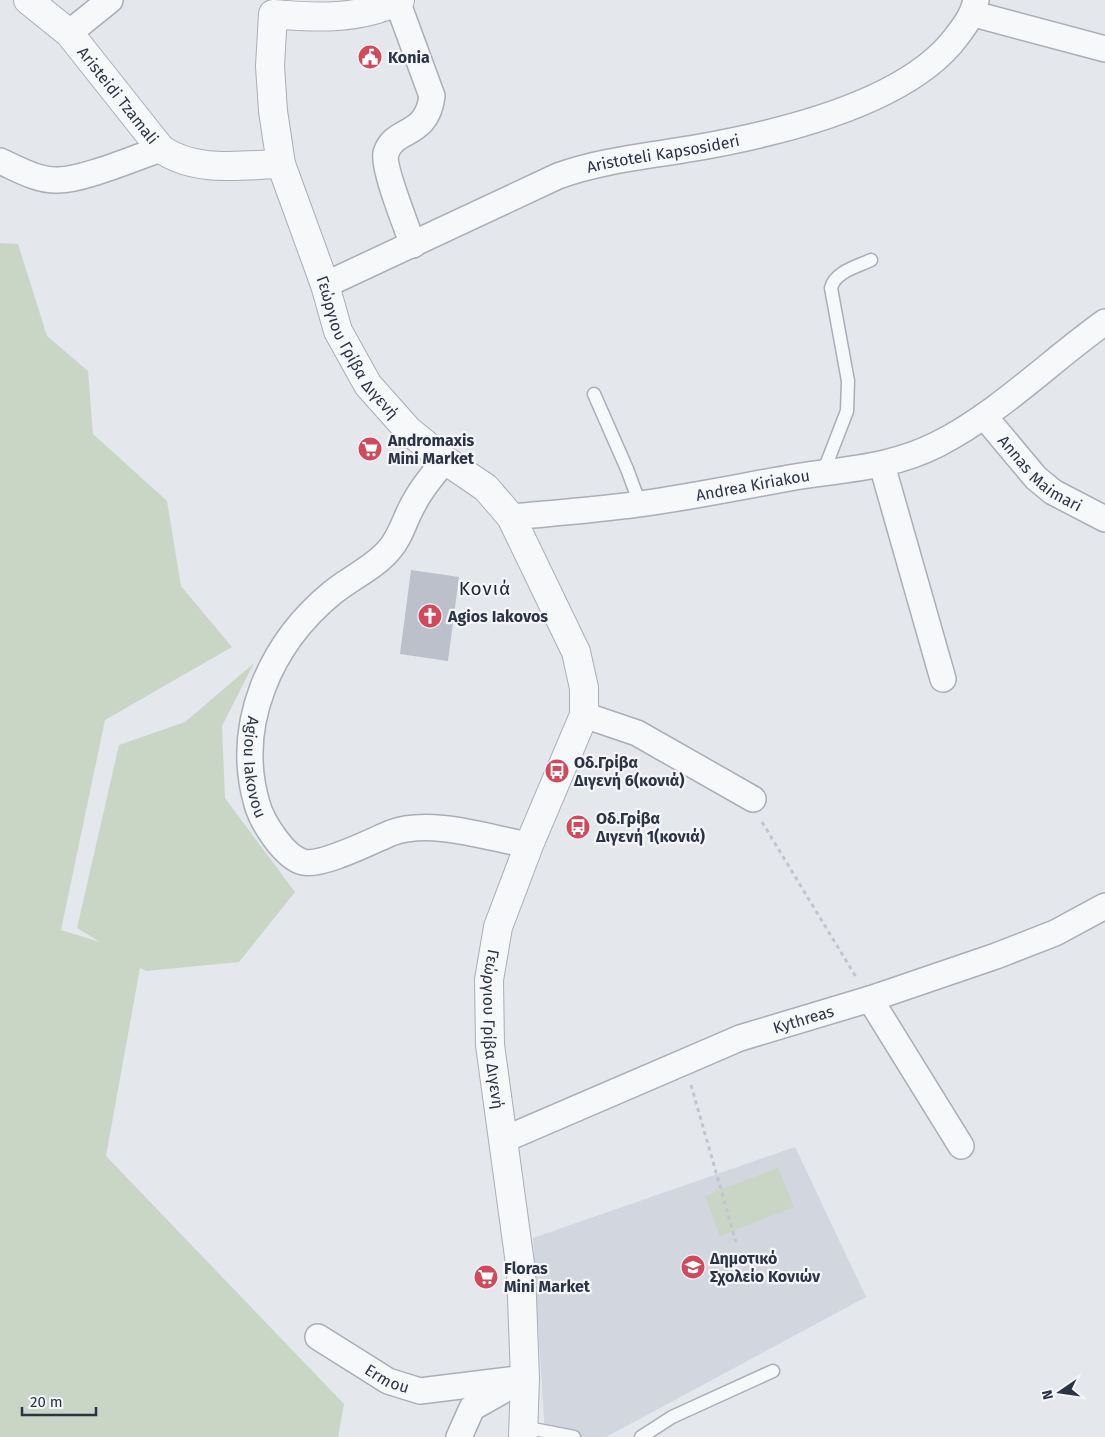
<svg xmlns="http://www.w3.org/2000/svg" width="1105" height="1437" viewBox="0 0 1105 1437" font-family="'Fira Sans',sans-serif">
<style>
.built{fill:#d2d6de}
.green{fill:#c9d6c5}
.building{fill:#bbc0ca}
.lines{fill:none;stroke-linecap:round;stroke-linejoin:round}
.service-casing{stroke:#a9aeb7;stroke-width:15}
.minor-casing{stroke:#a9aeb7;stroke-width:28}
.tertiary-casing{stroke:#a9aeb7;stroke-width:30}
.path{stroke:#c2c5cb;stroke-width:3;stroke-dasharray:4 4;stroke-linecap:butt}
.service{stroke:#f7f8fa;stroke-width:12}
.minor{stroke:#f7f8fa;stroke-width:25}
.tertiary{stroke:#f7f8fa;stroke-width:28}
.labels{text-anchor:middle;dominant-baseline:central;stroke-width:4.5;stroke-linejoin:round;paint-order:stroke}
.poi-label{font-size:16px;font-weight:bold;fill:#2b3445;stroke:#f4f6f9;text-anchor:start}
.street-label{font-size:16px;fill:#2b3445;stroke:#f4f6f9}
.quarter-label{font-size:19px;letter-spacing:1px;fill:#1d2536;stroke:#f4f6f9}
</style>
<rect width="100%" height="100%" fill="#e4e7ec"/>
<polygon class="built" points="795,1147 866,1297 606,1437 545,1437 533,1238"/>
<g class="green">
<polygon points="0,243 18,244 47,336 88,371 93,434 167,501 181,586 232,647 105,720 61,930 100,942 77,928 119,745 185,722 254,663 222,726 225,798 295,892 239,962 146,971 140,968 106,1156 344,1404 338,1437 0,1437"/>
<polygon points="778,1168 794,1207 720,1236 705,1196"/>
</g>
<polygon class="building" points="411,570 459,577 448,661 400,654"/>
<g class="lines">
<defs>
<g id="service">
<polyline points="594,394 627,469 640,504"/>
<path d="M823,473L847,411L848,381L831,288C835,272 856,267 871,260"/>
<polyline points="523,1427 574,1437"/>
<polyline points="641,1437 672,1417 773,1371"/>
</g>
<g id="minor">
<path d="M397,1L432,96C427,138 394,127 386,153C382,166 407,228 413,245"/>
<polyline points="974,14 1105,49"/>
<polyline points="69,33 110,0"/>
<path d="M0,161C18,169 38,181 58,180C83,180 134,158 161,149"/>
<path id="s1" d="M325,285L558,176C602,160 649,156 695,148C775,134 907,104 957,36C966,24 973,15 976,0"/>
<path id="s2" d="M984,416L1036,478L1053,492L1105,519"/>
<path id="s3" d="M445,460C434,474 422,487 414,503C405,518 401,537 389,550C374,568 350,578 332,593C270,644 234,725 257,804C262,822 284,857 303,862C321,867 372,841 391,833C431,818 488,838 529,845"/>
<polyline points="882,465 943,679"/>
<path id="s4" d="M511,517C554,513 597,510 639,504C691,497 743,486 795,477C845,469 891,468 938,444C999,413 1049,362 1105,322"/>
<polyline points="584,715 637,733 753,799"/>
<polyline points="870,999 961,1146"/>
<path id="s5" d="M503,1140L740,1038L870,999L996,956L1055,933L1105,906"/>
<path id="s6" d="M318,1337L388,1381L420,1391L525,1378"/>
<polyline points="459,1437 472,1408 514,1384"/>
</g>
<g id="tertiary">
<path id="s7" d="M28,0L69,33L161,149C196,173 240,165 281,164"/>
<path id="s8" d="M400,0C360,20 316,18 273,14L270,66L273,111L281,164L325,285L338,331L368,385L409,431L445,460L486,488L511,517L576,652L584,688V715L529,845L498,927L489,980L490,1045L521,1271L525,1378L523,1437"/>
</g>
</defs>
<use href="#service" class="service-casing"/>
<use href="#minor" class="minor-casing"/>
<use href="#tertiary" class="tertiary-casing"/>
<g class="path">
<polyline points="762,822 856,977"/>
<polyline points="691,1085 736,1242"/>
</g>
<use href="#service" class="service"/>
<use href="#minor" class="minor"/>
<use href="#tertiary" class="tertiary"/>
</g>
<defs>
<symbol id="civic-disc" viewBox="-11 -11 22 22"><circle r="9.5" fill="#d1495b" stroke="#f4f6f9"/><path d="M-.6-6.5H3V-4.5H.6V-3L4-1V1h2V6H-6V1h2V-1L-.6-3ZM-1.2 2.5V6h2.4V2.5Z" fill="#fff"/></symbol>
<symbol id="supermarket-disc" viewBox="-11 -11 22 22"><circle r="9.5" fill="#d1495b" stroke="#f4f6f9"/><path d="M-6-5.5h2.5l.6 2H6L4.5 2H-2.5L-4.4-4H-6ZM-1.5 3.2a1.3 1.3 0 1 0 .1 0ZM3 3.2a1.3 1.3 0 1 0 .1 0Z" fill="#fff"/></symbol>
<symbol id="church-disc" viewBox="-11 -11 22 22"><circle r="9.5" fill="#d1495b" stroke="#f4f6f9"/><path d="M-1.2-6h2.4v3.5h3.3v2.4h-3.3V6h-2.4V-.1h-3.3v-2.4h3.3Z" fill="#fff"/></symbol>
<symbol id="bus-disc" viewBox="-11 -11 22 22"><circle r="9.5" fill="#d1495b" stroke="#f4f6f9"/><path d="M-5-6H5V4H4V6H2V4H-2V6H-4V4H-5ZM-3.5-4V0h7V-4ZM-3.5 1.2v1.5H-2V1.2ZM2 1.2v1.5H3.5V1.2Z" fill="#fff"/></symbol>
<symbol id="school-disc" viewBox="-11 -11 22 22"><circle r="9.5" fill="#d1495b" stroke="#f4f6f9"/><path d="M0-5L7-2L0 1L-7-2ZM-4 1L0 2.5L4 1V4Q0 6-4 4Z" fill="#fff"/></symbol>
</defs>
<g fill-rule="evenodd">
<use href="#civic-disc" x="356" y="43" width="28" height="28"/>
<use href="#supermarket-disc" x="356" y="435" width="28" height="28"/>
<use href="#church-disc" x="416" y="602" width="28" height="28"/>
<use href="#bus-disc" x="543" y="757" width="28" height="28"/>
<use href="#bus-disc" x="564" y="813" width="28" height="28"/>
<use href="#school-disc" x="679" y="1253" width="28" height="28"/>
<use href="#supermarket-disc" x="472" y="1263" width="28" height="28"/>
</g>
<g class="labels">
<g class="poi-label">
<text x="388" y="57">Konia</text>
<text x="388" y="440">Andromaxis<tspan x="388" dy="18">Mini Market</tspan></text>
<text x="448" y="616">Agios Iakovos</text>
<text x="574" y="762">Οδ.Γρίβα<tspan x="574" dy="18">Διγενή 6(κονιά)</tspan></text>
<text x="596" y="818">Οδ.Γρίβα<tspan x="596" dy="18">Διγενή 1(κονιά)</tspan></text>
<text x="710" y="1258">Δημοτικό<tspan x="710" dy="18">Σχολείο Κονιών</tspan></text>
<text x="504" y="1268">Floras<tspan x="504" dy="18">Mini Market</tspan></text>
</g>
<g class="street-label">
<text stroke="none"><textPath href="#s7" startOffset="132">Aristeidi Tzamali</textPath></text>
<text stroke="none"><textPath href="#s1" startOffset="365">Aristoteli Kapsosideri</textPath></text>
<text stroke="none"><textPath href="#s8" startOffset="480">Γεώργιου Γρίβα Διγενή</textPath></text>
<text stroke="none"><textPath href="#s2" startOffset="81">Annas Maimari</textPath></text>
<text stroke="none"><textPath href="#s4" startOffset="244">Andrea Kiriakou</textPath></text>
<text stroke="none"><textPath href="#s3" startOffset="378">Agiou Iakovou</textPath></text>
<text stroke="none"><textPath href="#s5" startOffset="324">Kythreas</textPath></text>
<text stroke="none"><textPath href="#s8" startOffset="1260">Γεώργιου Γρίβα Διγενή</textPath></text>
<text stroke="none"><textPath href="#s6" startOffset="81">Ermou</textPath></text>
</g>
<g class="quarter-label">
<text x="485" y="588">Κονιά</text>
</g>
</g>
<g transform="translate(1060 1392) rotate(257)" stroke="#f4f6f9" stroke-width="4" paint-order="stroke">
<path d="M0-4L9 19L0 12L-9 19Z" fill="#2b3445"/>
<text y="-8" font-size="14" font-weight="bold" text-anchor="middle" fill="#2b3445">N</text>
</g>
<path d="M22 1407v8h74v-8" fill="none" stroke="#2b3445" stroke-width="2.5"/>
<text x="30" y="1407" font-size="15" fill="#2b3445" stroke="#f4f6f9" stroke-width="4" paint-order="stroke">20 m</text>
</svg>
